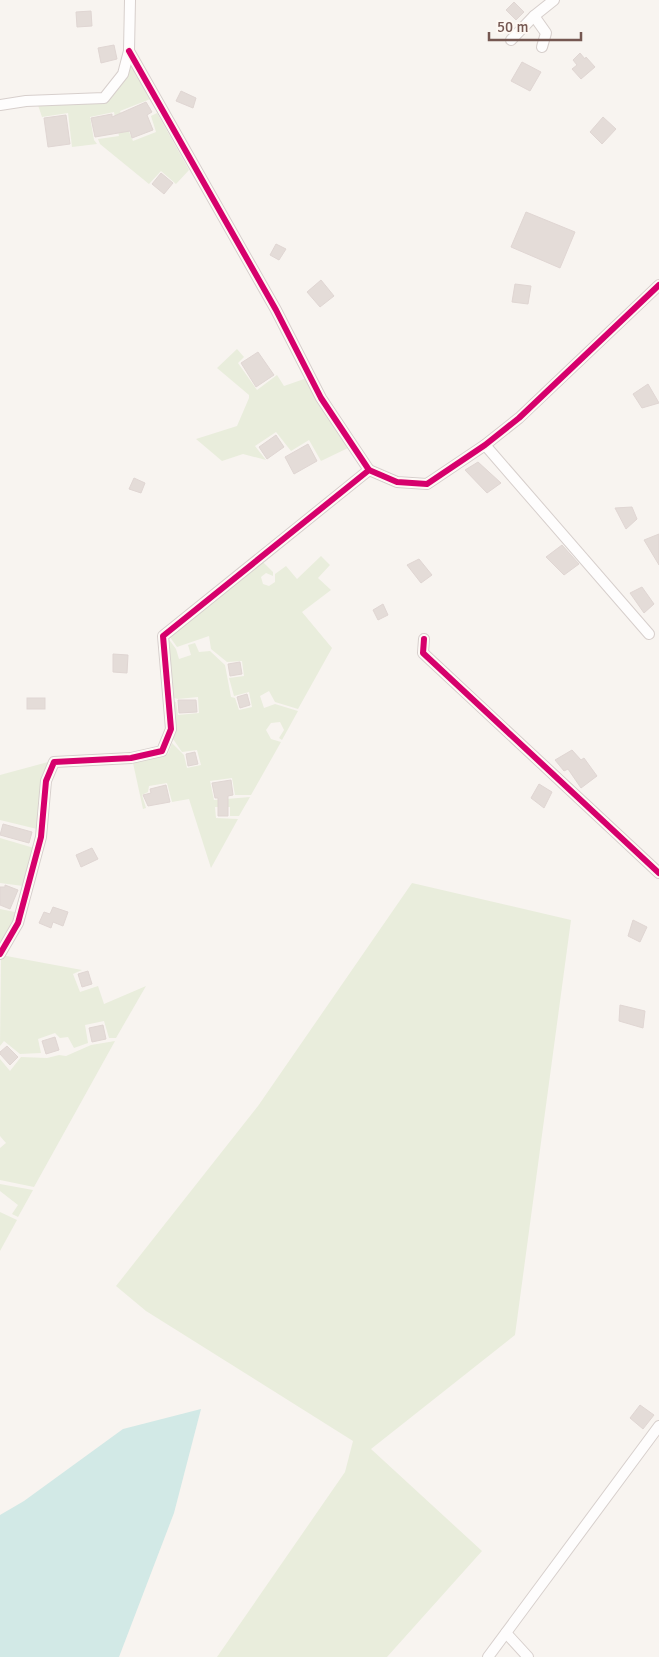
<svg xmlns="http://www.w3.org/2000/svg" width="659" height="1657" viewBox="0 0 659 1657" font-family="Signika,sans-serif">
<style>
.green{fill:#e9eddc}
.water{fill:#d2e9e6}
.building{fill:#e4dcd8;stroke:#e0d6d3}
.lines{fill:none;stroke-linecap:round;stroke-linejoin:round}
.street-casing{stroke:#d7cfcc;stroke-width:12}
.street{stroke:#fefdfd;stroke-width:10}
.cycleway-casing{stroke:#fef8f3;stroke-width:9}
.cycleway{stroke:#d6006c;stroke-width:6}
</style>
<rect width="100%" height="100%" fill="#f8f4f0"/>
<g class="green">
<polygon points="130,55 153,98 120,111 133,141 156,132 151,116 157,113 189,170 176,184 161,171 149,184 100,144 98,139 119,136 114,112 90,117 94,140 97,144 72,147 68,113 42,117 38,105 104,99"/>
<polygon points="237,349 244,357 238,363 257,390 277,375 284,386 307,378 348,448 321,461 309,440 291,451 276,432 255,446 266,460 243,454 222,461 196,439 237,426 249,398 249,395 217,368"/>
<polygon points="321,556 330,565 318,578 331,590 302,612 332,648 298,709 275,702 269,691 260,696 264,708 275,704 298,711 282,740 279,738 284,730 280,722 271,723 266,730 271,739 281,742 251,795 235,795 232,778 210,781 214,800 250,797 239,816 230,816 230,807 215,807 216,818 238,819 211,868 189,799 172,802 167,783 149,786 148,792 142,795 146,808 143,809 133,763 168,754 172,743 184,755 187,768 201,765 197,750 182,752 173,739 171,700 176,702 178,715 199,713 198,697 178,699 171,697 168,638 176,649 179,659 191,655 188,645 195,643 199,652 210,651 225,665 231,697 235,698 239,710 252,707 249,692 234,696 229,678 244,676 242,661 227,662 211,649 209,636 177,647 167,633 259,558 273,572 273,576 266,573 261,577 263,584 269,586 275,582 275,574 286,566 297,579"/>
<polygon points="48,762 37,829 0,820 0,775"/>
<polygon points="0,838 34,848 23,886 0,883"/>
<polygon points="412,883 571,920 515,1335 371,1449 482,1551 387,1657 217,1657 345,1472 353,1441 146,1311 116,1286 258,1106"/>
<polygon points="0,909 15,912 12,925 2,943 0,943"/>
<polygon points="1,955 82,970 73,974 80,992 98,986 104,1004 146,986 116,1038 109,1038 104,1021 85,1025 88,1043 74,1048 68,1037 60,1038 55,1033 38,1039 41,1053 20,1054 4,1041 0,1046"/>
<polygon points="115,1041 34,1187 0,1180 0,1148 6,1143 0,1136 0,1059 10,1071 21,1057 47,1058 59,1055 66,1056 91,1045"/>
<polygon points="0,1184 33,1190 18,1217 12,1214 18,1205 0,1191"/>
<polygon points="0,1212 17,1220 0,1251"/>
</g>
<polygon class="water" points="201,1409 174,1513 119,1657 0,1657 0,1515 24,1501 123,1429"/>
<g class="building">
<polygon points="514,2 524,12 516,20 506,10"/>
<polygon points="91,11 92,26 77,27 76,12"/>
<polygon points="114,45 117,59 101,63 98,48"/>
<polygon points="580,53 585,59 586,57 595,67 581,79 572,69 577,65 573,60"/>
<polygon points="522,62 541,72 530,91 511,81"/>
<polygon points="181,91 196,98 193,108 176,101"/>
<polygon points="146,102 152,112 147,115 153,130 132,138 130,131 95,137 91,118 112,114 112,117"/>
<polygon points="66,115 70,144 48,147 44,118"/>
<polygon points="603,117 616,129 602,144 590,132"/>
<polygon points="161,173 173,183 164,194 152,184"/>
<polygon points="526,212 575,232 560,268 511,247"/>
<polygon points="276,244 286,249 279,260 270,255"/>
<polygon points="321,280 334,296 320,307 307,292"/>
<polygon points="515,284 531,286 528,304 512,302"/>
<polygon points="258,352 274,375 256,387 241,363"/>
<polygon points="648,384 659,403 642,408 633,394"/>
<polygon points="276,435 284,447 267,459 259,447"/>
<polygon points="308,444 317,461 294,474 285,457"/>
<polygon points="478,462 501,483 487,493 465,470"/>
<polygon points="134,478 145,483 141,493 129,489"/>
<polygon points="632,507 637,519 626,529 615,508"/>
<polygon points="659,534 659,565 644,540"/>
<polygon points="562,545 579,564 564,575 546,557"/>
<polygon points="419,559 432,575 421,583 407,565"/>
<polygon points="642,587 654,604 644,613 630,593"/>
<polygon points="383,604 388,615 378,620 373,610"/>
<polygon points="113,654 128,655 127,673 113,672"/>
<polygon points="240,662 242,674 230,676 228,664"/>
<polygon points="247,694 250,705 240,708 237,697"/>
<rect x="27" y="698" width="18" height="11"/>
<polygon points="178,700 196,700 197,712 179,713"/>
<polygon points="572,750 581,760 584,758 597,776 581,788 568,769 564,771 555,760"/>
<polygon points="195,752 198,764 188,766 186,754"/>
<polygon points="231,780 233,795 228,796 228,816 218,816 218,798 215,798 212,783"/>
<polygon points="539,784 552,792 544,808 531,798"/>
<polygon points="166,785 170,802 148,806 143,795 151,793 150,789"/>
<polygon points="3,824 32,832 29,843 0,835"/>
<polygon points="92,848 98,859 81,867 76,855"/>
<polygon points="5,885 18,890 10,909 0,905 0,887 5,887"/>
<polygon points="53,907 68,912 63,926 53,922 51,928 39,923 44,912 50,914"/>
<polygon points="633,920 647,927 640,942 628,936"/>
<polygon points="88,971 92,984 82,987 78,974"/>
<polygon points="620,1005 645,1011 643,1028 619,1021"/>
<polygon points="103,1025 106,1039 92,1042 89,1028"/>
<polygon points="55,1037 59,1050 46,1054 42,1041"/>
<polygon points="7,1046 18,1057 10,1065 0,1054 0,1052"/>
<polygon points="640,1405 654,1415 643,1429 630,1418"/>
</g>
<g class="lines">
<defs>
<g id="street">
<polyline points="534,16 546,33 542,47"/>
<polyline points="511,40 534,16 554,0"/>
<polyline points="129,51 276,310 321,398 369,470"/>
<polyline points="0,105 26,101 104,98 123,74 129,51 130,0"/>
<polyline points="485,445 649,634"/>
<polyline points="424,639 423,653 659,873"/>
<polyline points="0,954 18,923 41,837 46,781 54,762 131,758 162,751 171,729 163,636 369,470 397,482 427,484 485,445 519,418 659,285"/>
<polyline points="506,1633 528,1657"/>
<polyline points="488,1657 659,1426"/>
</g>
</defs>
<use href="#street" class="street-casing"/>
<use href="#street" class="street"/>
<defs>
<g id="cycleway">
<polyline points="129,51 276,310 321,398 369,470"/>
<polyline points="424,639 423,653 659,873"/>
<polyline points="0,954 18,923 41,837 46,781 54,762 131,758 162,751 171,729 163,636 369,470 397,482 427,484 485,445 519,418 659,285"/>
</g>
</defs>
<use href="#cycleway" class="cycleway-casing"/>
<use href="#cycleway" class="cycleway"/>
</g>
<path d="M489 32v8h92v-8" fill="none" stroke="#755751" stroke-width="2.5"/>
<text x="497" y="32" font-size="15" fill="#755751" stroke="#fef8f3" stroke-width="4" paint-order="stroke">50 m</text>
</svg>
